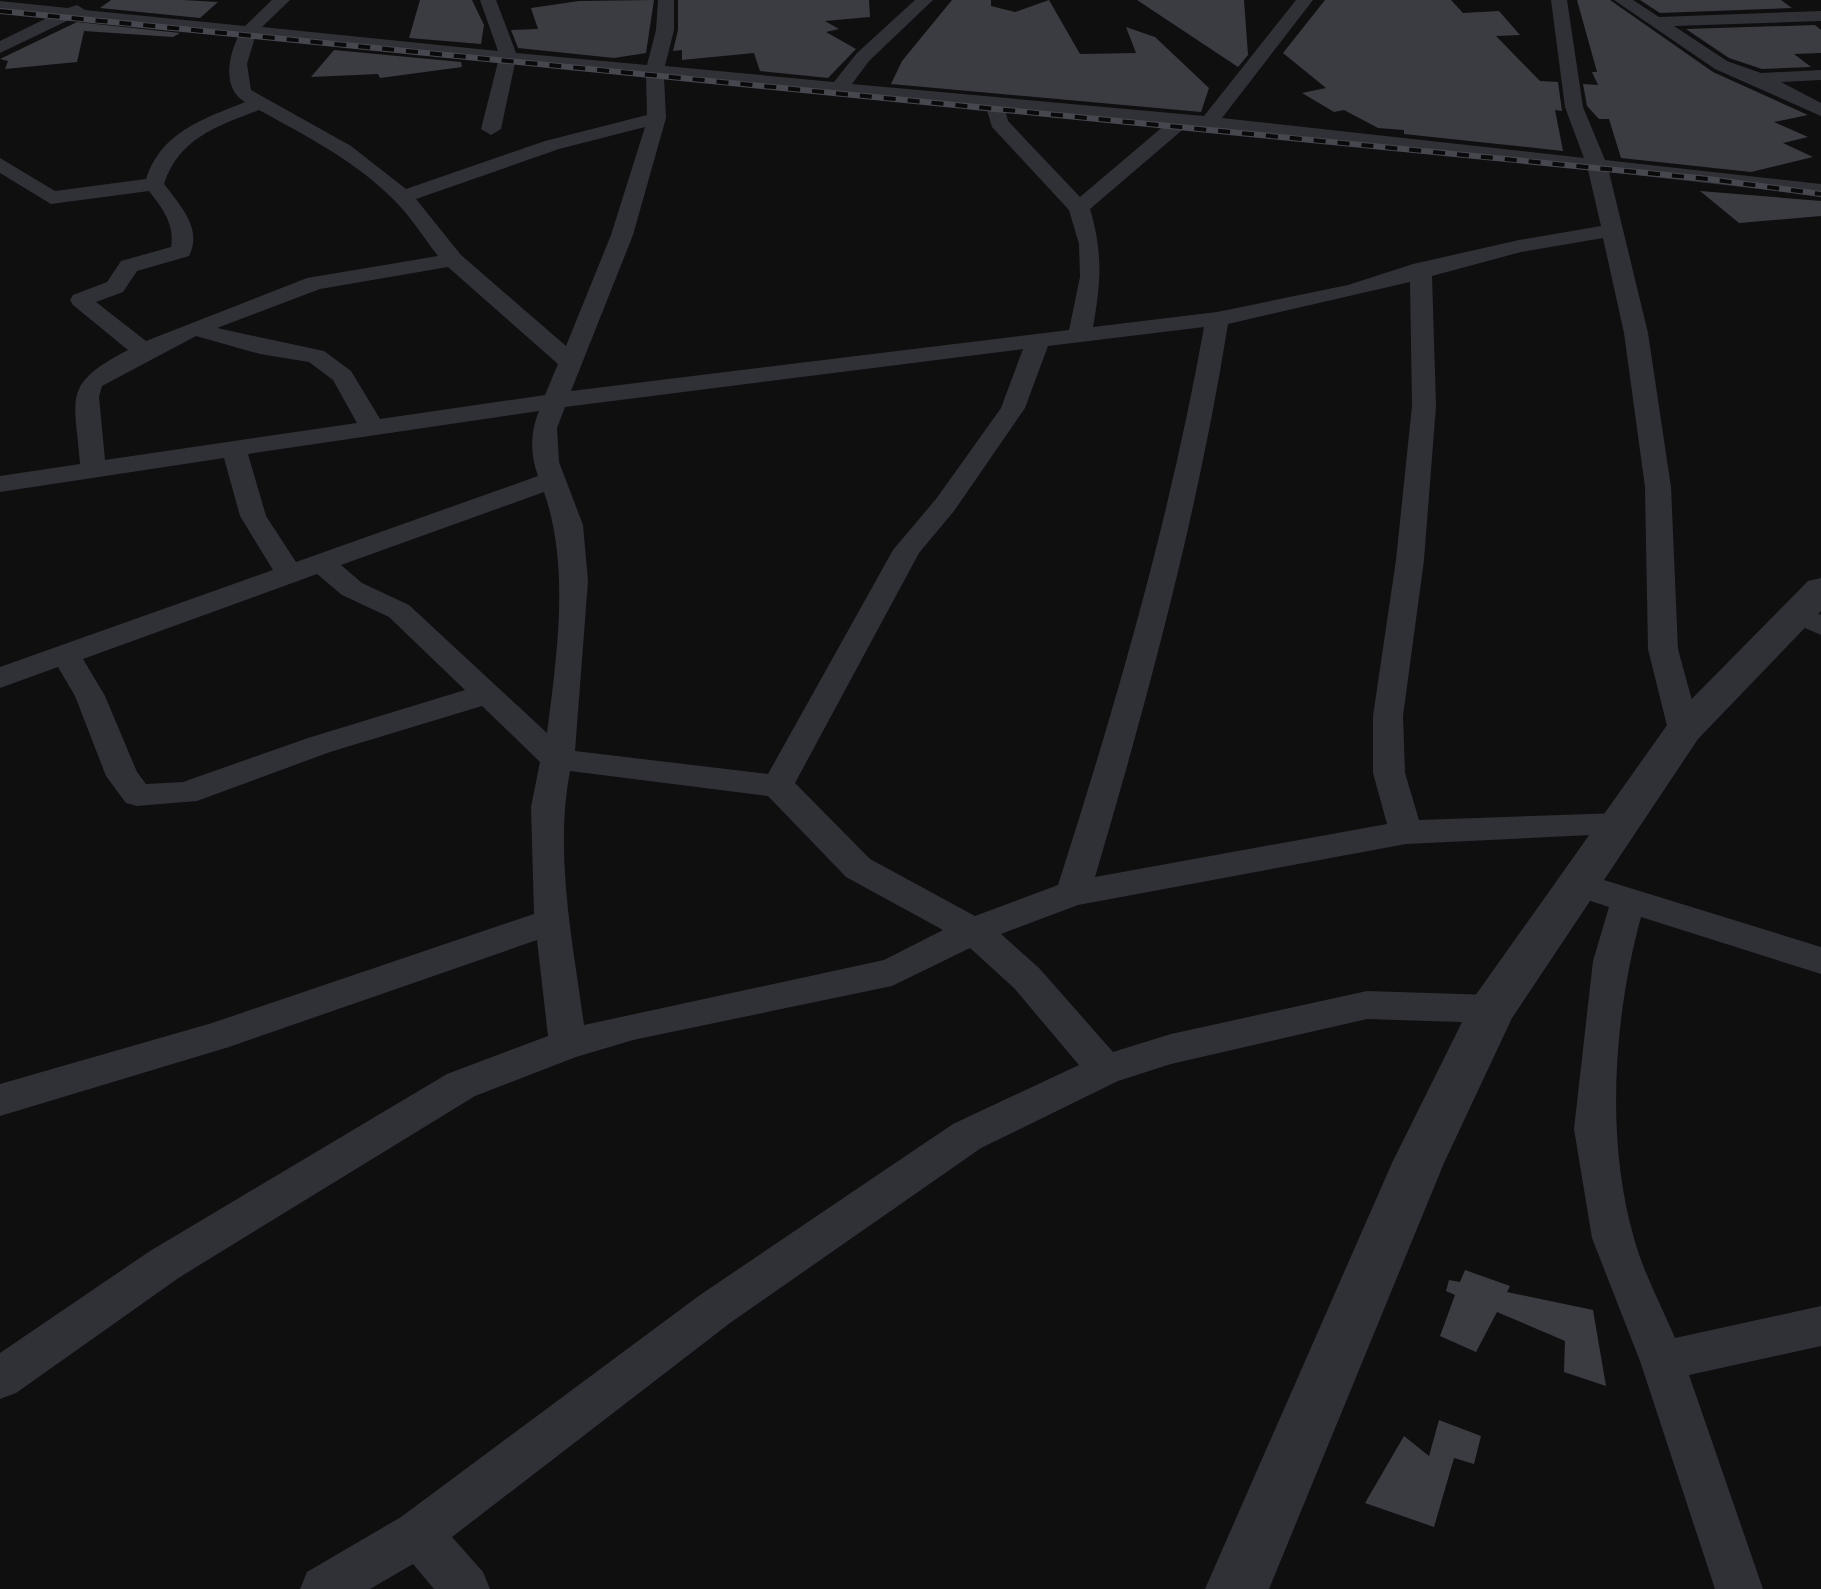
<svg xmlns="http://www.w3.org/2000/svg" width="1821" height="1589" viewBox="0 0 1821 1589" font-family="'Work Sans',sans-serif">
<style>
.building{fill:#3b3c41}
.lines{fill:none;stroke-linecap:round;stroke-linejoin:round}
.minor{fill:#303136;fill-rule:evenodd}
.tertiary{fill:#303136;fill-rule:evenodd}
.rail-casing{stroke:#47484f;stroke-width:6}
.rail{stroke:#0a0a0b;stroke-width:4;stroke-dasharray:12;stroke-linecap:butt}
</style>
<rect width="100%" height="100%" fill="#0f0f10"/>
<g class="building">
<polygon points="111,0 183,0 218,2 200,18 100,8"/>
<polygon points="420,0 472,0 484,25 481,44 409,38"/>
<polygon points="654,0 646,53 614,58 518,48 511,30 538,29 531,8 579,1"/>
<polygon points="678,0 869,0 870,17 825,21 839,29 826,32 856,49 828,78 760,71 754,53 682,60 682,50 673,51 678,30"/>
<polygon points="952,0 991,0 991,6 1015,12 1049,0 1080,54 1136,53 1126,27 1155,37 1209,88 1201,112 891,84 902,61"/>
<polygon points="1137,0 1244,0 1248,55 1238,67"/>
<polygon points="1325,0 1451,0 1463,13 1499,11 1520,35 1496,36 1540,81 1558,82 1562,111 1555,110 1563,151 1404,134 1404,130 1378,128 1344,110 1334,112 1302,93 1326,88 1283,53"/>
<polygon points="1577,0 1610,0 1713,72 1808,115 1774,122 1808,137 1783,143 1813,157 1751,172 1621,158 1609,119 1599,119 1587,106 1583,84 1598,85 1592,72 1597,72"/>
<polygon points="1640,0 1781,0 1792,8 1660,13"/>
<polygon points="77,22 180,33 173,37 84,31 77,62 5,69 8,61 0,59"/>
<polygon points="1815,25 1821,30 1821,53 1794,54 1811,67 1762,69 1729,58 1686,29"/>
<polygon points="334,50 461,62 462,67 380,78 378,74 311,77"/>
<polygon points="1700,191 1821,201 1821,216 1739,223"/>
<polygon points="1465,1270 1510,1286 1507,1292 1593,1310 1606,1386 1564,1372 1565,1341 1497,1312 1476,1352 1440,1336 1455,1295 1446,1291 1449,1280 1460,1282"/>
<polygon points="1439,1420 1481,1436 1474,1464 1454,1458 1434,1527 1365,1503 1404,1436 1429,1456"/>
</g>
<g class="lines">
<g class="minor">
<path d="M272,0H290L262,27L498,51L480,0H496L516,53L647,65L656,30L658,0H674V30L665,66L834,82L857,53L915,0H933L869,61L852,84L1204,116L1296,0H1313L1222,118L1584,158L1565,107L1551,0H1567L1583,107L1605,160L1821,184V196L1609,172L1648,333L1671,487L1678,649L1700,730L1695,737H1673L1668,730L1648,649L1645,487L1624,333L1603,238L1521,252L1432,276L1436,406L1424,560L1403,716L1405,773L1419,820L1619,813L1631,817L1636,825L1631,833L1406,844L1078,905L1001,934L1039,968L1113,1052L1171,1034L1367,991L1492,995L1505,999L1510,1009L1505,1019L1492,1023L1367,1019L1171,1064L1118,1081L981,1148L730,1323L452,1537L483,1572L490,1589H434L413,1564L370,1589H300L307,1572L401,1517L700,1295L953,1124L1079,1065L1014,988L970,948L892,986L633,1040L576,1057L475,1096L180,1277L16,1393L0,1399V1353L150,1251L447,1074L548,1036L537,940L229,1047L0,1116V1084L212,1023L534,914L531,807L540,762L482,706L330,752L197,801L137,806L126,803L106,776L75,696L58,667L0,688V667L273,570L240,516L224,458L0,492V476L80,464C75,396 61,385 128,350L73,305L70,300L73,295L107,282L121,261L171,247C175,224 162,208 149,191L51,204L0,173V158L55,191L146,179C161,132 203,119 245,102C222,89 228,56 239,35L73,18L0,53V41L51,16L0,11V1L68,8L77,5L85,10L245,26ZM255,37L498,62L481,129L491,135L501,129L515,63L646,75L647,115L545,141L406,189L351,146L251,90L247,64ZM664,77L986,107L992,127L1069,210L1079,244L1080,277L1069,330L571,391L633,235L666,118ZM1005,109L1166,124L1080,197L1008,121ZM259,110C306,136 356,161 395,201C411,217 424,238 438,256L307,278L146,341L96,302L123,292L137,271L189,256C203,229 180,205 164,184C179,138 217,126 259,110ZM1187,126L1588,170L1601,226L1519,240L1413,264L1348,285L1217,312L1093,327C1101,283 1103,252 1090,209ZM645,127L611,235L566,346L461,255L416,199L559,149ZM448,267L558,364L545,395L380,419L351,371L324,351L217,328L320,289ZM1410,282L1412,406L1396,560L1373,716V773L1387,824L1095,877C1149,694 1198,512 1228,324ZM1204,327C1170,518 1117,701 1058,885L975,916L870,859L795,783L919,553L954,511L1025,408L1048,346ZM196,336L260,354L309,362L333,380L357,423L105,460L99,397L102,386ZM1023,349L1001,408L936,499L893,550L768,774L575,751L588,581L583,525L559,462L557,428L565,407ZM539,411C530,432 530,454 538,476L296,562L266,516L248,454ZM544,492C570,567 557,655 547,733L409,605L362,583L341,565ZM317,574L342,595L389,617L465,690L308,738L183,782L146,784L137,772L105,696L83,659ZM570,771L768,796L846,877L943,930L884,960L584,1025C573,943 554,854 570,771Z"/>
<polygon points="1614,0 1633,0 1659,17 1821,11 1821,21 1674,26 1727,61 1761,73 1821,70 1821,80 1781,82 1821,103 1821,116 1715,69"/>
<polygon points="1797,605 1821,615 1821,635 1787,620 1783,614 1787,608"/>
<path d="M1578,872L1821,947V974L1641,917C1614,1016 1605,1138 1634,1238C1643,1272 1661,1305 1675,1338L1821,1306V1346L1689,1375L1763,1589H1715L1640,1361L1592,1238L1574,1129L1593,961L1609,907L1566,893L1561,884L1566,875Z"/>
</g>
<polygon class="tertiary" points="1821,578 1821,611 1698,739 1512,1018 1444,1163 1269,1589 1205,1589 1392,1163 1475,996 1670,721 1808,581"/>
<defs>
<polyline id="rail" points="0,11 1708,179 1821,194"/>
</defs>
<use href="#rail" class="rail-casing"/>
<use href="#rail" class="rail"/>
</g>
</svg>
